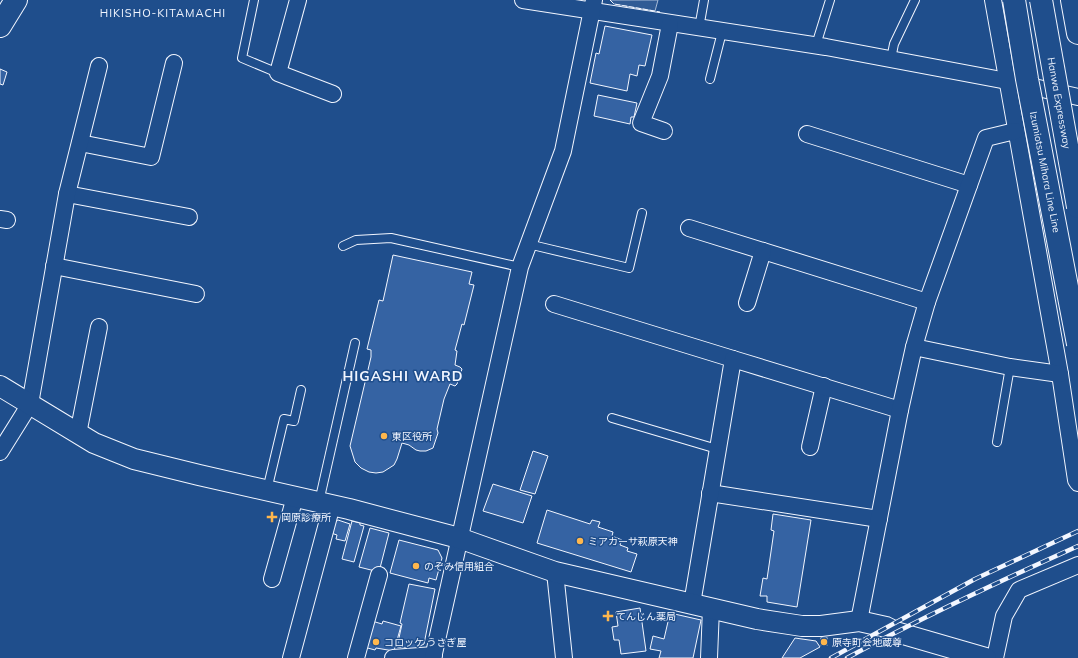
<svg xmlns="http://www.w3.org/2000/svg" width="1078" height="658" viewBox="0 0 1078 658" font-family="Mulish,'Noto Sans JP',sans-serif">
<style>
.park{fill:#305b95;stroke:#a8bbd7}
.building{fill:#3563a3;stroke:#f2f6ff}
.lines{fill:none;stroke-linecap:round;stroke-linejoin:round}
.service-casing{stroke:#f2f6ff;stroke-width:10}
.minor-casing{stroke:#f2f6ff;stroke-width:18}
.tertiary-casing{stroke:#f2f6ff;stroke-width:22}
.primary-casing{stroke:#f2f6ff;stroke-width:24}
.motorway-casing{stroke:#f2f6ff;stroke-width:24}
.service{stroke:#1f4e8c;stroke-width:8}
.minor{stroke:#1f4e8c;stroke-width:16}
.tertiary{stroke:#1f4e8c;stroke-width:20}
.primary{stroke:#1f4e8c;stroke-width:22}
.motorway{stroke:#1f4e8c;stroke-width:22}
.rail-casing{stroke:#f2f6ff;stroke-width:4.5}
.rail{stroke:#1f4e8c;stroke-width:3;stroke-dasharray:9;stroke-linecap:butt}
.primary-bridge-casing{stroke:#f2f6ff;stroke-width:24;stroke-linecap:butt}
.motorway-bridge-casing{stroke:#f2f6ff;stroke-width:24;stroke-linecap:butt}
.primary-bridge{stroke:#1f4e8c;stroke-width:22}
.motorway-bridge{stroke:#1f4e8c;stroke-width:22}
.fence{stroke:#f2f6ff;stroke-width:1;stroke-dasharray:5 2;stroke-linecap:butt}
.poi-dot{fill:#ffb74d;stroke:#1f4e8c;stroke-width:1.5}
.labels{text-anchor:middle;dominant-baseline:central;stroke-width:3;stroke-linejoin:round;paint-order:stroke}
.street-label{font-size:10px;fill:#f2f6ff;stroke:#1f4e8c}
.poi-label{font-size:10px;fill:#f2f6ff;stroke:#1f4e8c;text-anchor:start}
.neighbourhood-label{font-size:11px;letter-spacing:1px;fill:#f2f6ff;stroke:#1f4e8c}
.district-label{font-size:14px;font-weight:bold;letter-spacing:1px;fill:#f2f6ff;stroke:#1f4e8c}
</style>
<rect width="100%" height="100%" fill="#1f4e8c"/>
<polygon class="park" points="610,0 658,0 655,11 614,4"/>
<g class="building">
<polygon points="605,26 652,35 645,66 639,65 637,76 630,74 627,91 590,83 596,53 599,54"/>
<polygon points="0,69 7,72 3,85 0,84"/>
<polygon points="598,95 637,103 634,117 631,117 630,124 594,116"/>
<polygon points="393,255 472,272 469,284 474,285 464,325 462,324 455,350 457,351 455,365 460,367 462,369 457,384 455,386 450,384 444,399 437,429 438,433 433,448 426,451 420,451 416,450 409,445 402,443 397,459 394,465 383,472 376,473 369,472 361,468 355,462 350,446 371,357 371,350 367,349 379,300 383,301"/>
<polygon points="533,451 548,456 535,494 520,490"/>
<polygon points="493,484 532,496 523,523 483,511"/>
<polygon points="547,510 590,524 592,520 600,522 598,527 613,532 612,536 622,540 620,545 628,548 627,551 637,554 631,572 537,543"/>
<polygon points="773,514 811,520 797,607 767,602 767,596 760,596 763,578 767,579 774,531 771,530"/>
<polygon points="338,520 350,524 345,541 336,539 337,535 331,533 334,522"/>
<polygon points="352,521 360,523 360,525 364,526 354,562 342,559"/>
<polygon points="370,528 389,533 379,572 359,567"/>
<polygon points="399,540 438,550 442,558 436,580 429,578 428,583 390,573"/>
<polygon points="409,584 435,589 424,644 414,649 397,647 402,624 400,623"/>
<polygon points="640,608 646,651 621,654 619,640 614,640 612,627 618,626 616,612"/>
<polygon points="670,613 701,620 693,658 659,658 661,651 650,649 653,636 664,639"/>
<polygon points="372,621 382,624 383,621 401,626 394,651 376,648 375,650 364,647"/>
<polygon points="795,638 816,641 820,647 800,658 782,658"/>
<rect x="821" y="638" width="6" height="7"/>
</g>
<g class="lines">
<defs>
<g id="service">
<polyline points="254,0 242,58 278,73"/>
<polyline points="699,28 704,0"/>
<polyline points="816,45 830,0"/>
<polyline points="891,59 894,44 915,0"/>
<polyline points="710,79 722,32"/>
<polyline points="528,244 629,268 642,213"/>
<polyline points="343,246 356,240 391,238 520,267"/>
<polyline points="612,418 717,449"/>
<polyline points="997,442 1010,367"/>
<polyline points="267,490 284,419 294,421 301,390"/>
<polyline points="319,502 355,343"/>
</g>
<g id="minor">
<polyline points="298,0 278,73 333,94"/>
<polyline points="523,0 826,47 1007,81 1078,97"/>
<polyline points="993,0 1060,374 1076,480 1078,483"/>
<polyline points="664,131 641,123 660,76 670,24"/>
<polyline points="807,134 969,185"/>
<polyline points="80,143 151,157 174,63"/>
<polyline points="67,194 189,217"/>
<polyline points="0,219 7,220"/>
<polyline points="689,228 927,302"/>
<polyline points="54,266 196,294"/>
<polyline points="747,303 763,251"/>
<polyline points="554,304 733,359"/>
<polyline points="914,347 1010,367 1060,374"/>
<polyline points="78,434 99,327"/>
<polyline points="810,447 824,386"/>
<polyline points="0,452 30,404 67,194 99,66"/>
<polyline points="710,493 879,519"/>
<polyline points="555,572 564,658"/>
<polyline points="272,579 295,497"/>
<polyline points="692,604 733,359 900,410"/>
<polyline points="859,621 900,410 914,347 927,302 986,138 1015,131"/>
<polyline points="291,658 332,505"/>
<polyline points="356,658 379,575"/>
<polyline points="393,658 434,655"/>
<polyline points="433,658 520,267 563,151 594,0"/>
<polyline points="709,658 711,608"/>
<polyline points="995,658 1004,616 1019,590 1078,565"/>
</g>
<polyline id="tertiary" points="0,386 94,443 134,459 199,475 349,509 459,538 555,572 757,619 802,626 821,626 859,621 886,627 896,632 986,658"/>
<polyline id="primary" points="0,26 16,0"/>
<polyline id="motorway" points="1072,0 1078,33"/>
</defs>
<use href="#service" class="service-casing"/>
<use href="#minor" class="minor-casing"/>
<use href="#tertiary" class="tertiary-casing"/>
<use href="#primary" class="primary-casing"/>
<use href="#motorway" class="motorway-casing"/>
<use href="#service" class="service"/>
<use href="#minor" class="minor"/>
<use href="#tertiary" class="tertiary"/>
<use href="#primary" class="primary"/>
<use href="#motorway" class="motorway"/>
<defs>
<g id="rail">
<polyline points="831,658 975,579 1078,531"/>
<path d="M847,658C923,617 1000,581 1078,546"/>
</g>
</defs>
<use href="#rail" class="rail-casing"/>
<use href="#rail" class="rail"/>
<defs>
<polyline id="primary-bridge" points="1014,0 1027,79 1078,344"/>
<polyline id="motorway-bridge" points="1041,0 1078,207"/>
</defs>
<use href="#primary-bridge" class="primary-bridge-casing"/>
<use href="#motorway-bridge" class="motorway-bridge-casing"/>
<use href="#primary-bridge" class="primary-bridge"/>
<use href="#motorway-bridge" class="motorway-bridge"/>
<polyline class="fence" points="610,0 614,4 660,12"/>
</g>
<g class="poi-dot">
<circle cx="384" cy="436" r="4"/>
<path d="M270 511h4v4h4v4h-4v4h-4v-4h-4v-4h4z"/>
<circle cx="580" cy="541" r="4"/>
<circle cx="416" cy="566" r="4"/>
<path d="M606 610h4v4h4v4h-4v4h-4v-4h-4v-4h4z"/>
<circle cx="376" cy="642" r="4"/>
<circle cx="824" cy="642" r="4"/>
</g>
<g class="labels">
<g class="street-label">
<text transform="translate(1059 103) rotate(80)">Hanwa Expressway</text>
<text transform="translate(1045 172) rotate(79)">Izumiotsu Mihara Line Line</text>
</g>
<g class="poi-label">
<text x="392" y="436">東区役所</text>
<text x="281" y="517">岡原診療所</text>
<text x="588" y="541">ミアカーサ萩原天神</text>
<text x="424" y="566">のぞみ信用組合</text>
<text x="616" y="616">てんじん薬局</text>
<text x="384" y="642">コロッケ うさぎ屋</text>
<text x="832" y="642">原寺町会地蔵尊</text>
</g>
<g class="neighbourhood-label">
<text x="163" y="13">HIKISHO-KITAMACHI</text>
</g>
<g class="district-label">
<text x="403" y="376">HIGASHI WARD</text>
</g>
</g>
</svg>
